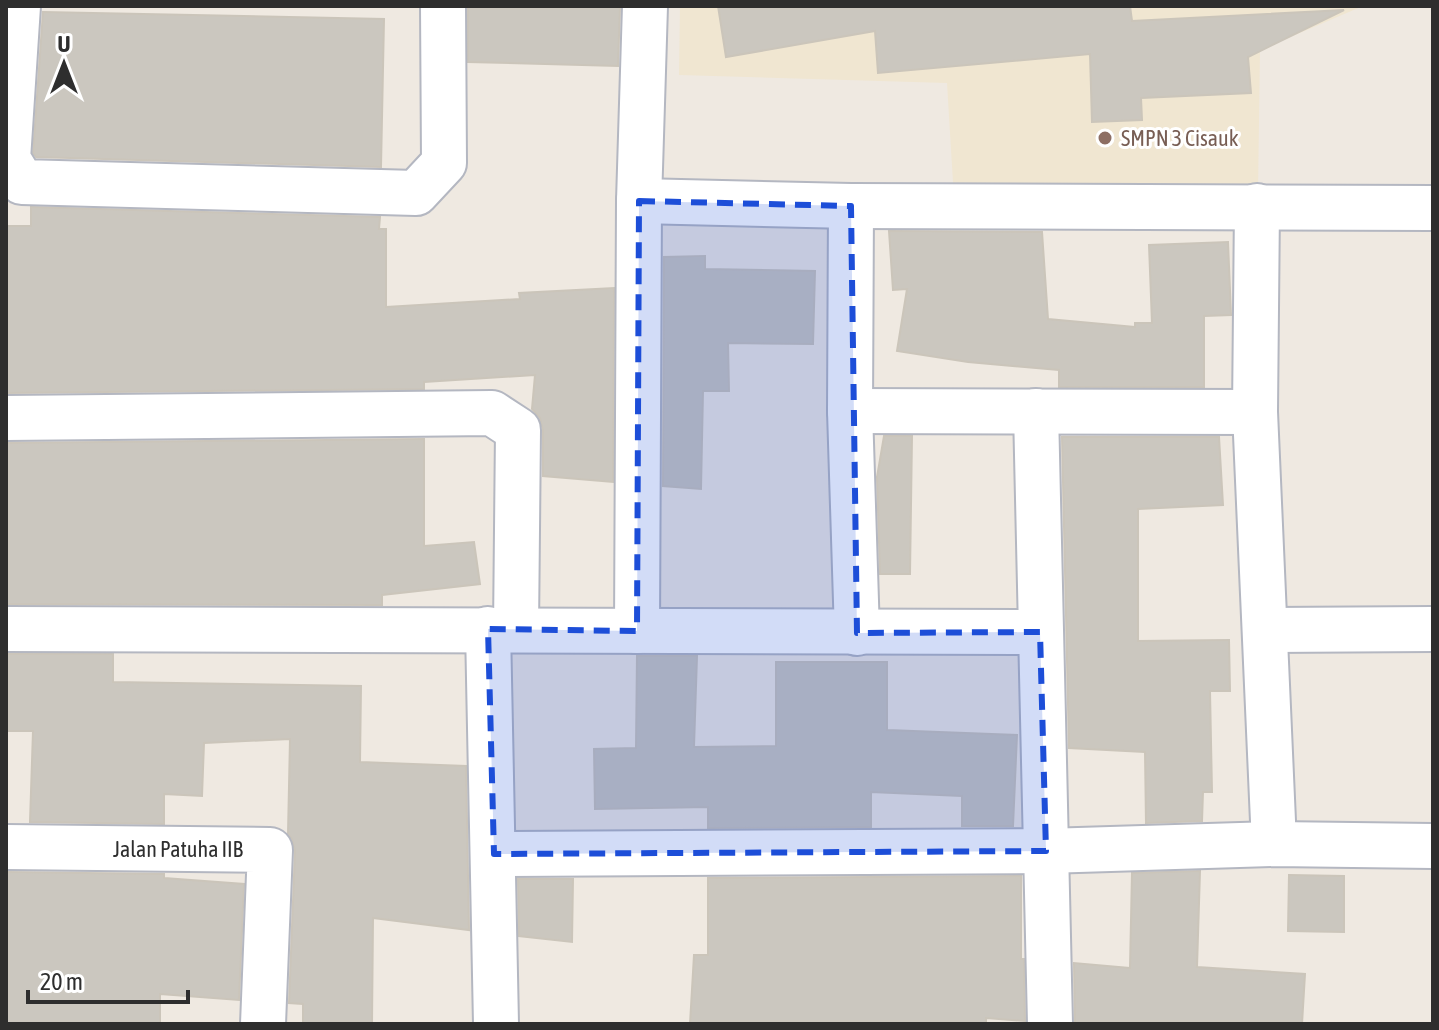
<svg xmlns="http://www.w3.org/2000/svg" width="1439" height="1030" viewBox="0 0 1439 1030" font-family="'Asap Condensed',sans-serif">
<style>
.education{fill:#f0e6d1}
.building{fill:#cbc7bf;stroke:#cbc5ba;stroke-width:2}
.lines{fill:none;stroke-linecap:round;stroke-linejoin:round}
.minor-casing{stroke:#b4b7c1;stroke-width:48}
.minor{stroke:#fff;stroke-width:44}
.marked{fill:#1d4ed8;fill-opacity:0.2;stroke:#1d4ed8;stroke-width:6;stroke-dasharray:16 10;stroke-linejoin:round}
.education-dot{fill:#8d6e63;stroke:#fff;stroke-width:3}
.labels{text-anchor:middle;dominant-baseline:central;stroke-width:6;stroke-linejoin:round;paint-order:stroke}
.education-label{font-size:22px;fill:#785e54;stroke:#fff;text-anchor:start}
.street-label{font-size:22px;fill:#2e2e2e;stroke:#fff}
</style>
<rect width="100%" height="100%" fill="#efe9e1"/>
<polygon class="education" points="680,6 1363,6 1260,50 1258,192 954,199 947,83 679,75"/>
<g class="building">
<polygon points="468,6 620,6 618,66 468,62"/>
<polygon points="718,6 1130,6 1132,21 1344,10 1248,57 1251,93 1141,98 1142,120 1092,122 1090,54 878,73 875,31 726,57"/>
<polygon points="43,12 384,19 381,167 36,157 33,153"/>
<polygon points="31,207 380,217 379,229 386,229 386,307 520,299 519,293 614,288 613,482 543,476 543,430 540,418 532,409 535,375 424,382 424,389 6,393 6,226 31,226"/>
<polygon points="889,231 1042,232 1048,319 1135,327 1135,323 1152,323 1149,245 1228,242 1231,315 1204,316 1204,387 1059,387 1059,370 968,362 897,351 907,289 893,290"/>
<polygon points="705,256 705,269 815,271 813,344 728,343 729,391 703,391 701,489 663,486 664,257"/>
<polygon points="884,436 912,436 910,574 880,574 877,477"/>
<polygon points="1062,437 1219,437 1223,505 1138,509 1138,641 1229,640 1230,691 1210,691 1212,792 1203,792 1202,821 1146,823 1145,752 1069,748"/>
<polygon points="424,439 424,546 474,542 480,584 382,595 382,605 6,604 6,443"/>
<polygon points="6,654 113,654 113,682 361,686 360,762 466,766 469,930 373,918 372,1024 303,1024 303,1004 289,1003 295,851 292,839 288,834 290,739 204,743 202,796 164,794 164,824 30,822 33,731 6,731"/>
<polygon points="637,656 697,656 694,747 776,746 776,662 887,662 887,730 1017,735 1013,826 962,826 962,796 871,792 871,827 708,828 708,807 595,809 594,749 636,748"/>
<polygon points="1200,871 1197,967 1305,974 1302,1024 1075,1024 1074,963 1130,968 1132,873"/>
<polygon points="6,872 164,874 164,878 244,884 239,1000 160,994 160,1024 6,1024"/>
<polygon points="1289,875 1344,876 1344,932 1288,931"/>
<polygon points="1021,876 1021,959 1024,959 1025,1021 986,1018 986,1024 690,1024 694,955 708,955 708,878"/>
<polygon points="518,879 573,879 572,942 519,936"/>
</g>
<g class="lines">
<defs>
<g id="minor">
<polyline points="18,6 8,159 22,182 416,193 444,163 443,6"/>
<polyline points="639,201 851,206 1433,208"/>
<polyline points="851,206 850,411 857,633"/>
<polyline points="1257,206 1255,412 1274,844"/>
<polyline points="850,411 1255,412"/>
<polyline points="1036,411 1050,1024"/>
<polyline points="6,418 492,413 518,430 516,629"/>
<polyline points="6,629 1040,632"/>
<polyline points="488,629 496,1024"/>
<polyline points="1266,630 1433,629"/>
<polyline points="637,631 639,201 645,6"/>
<polyline points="6,847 270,850 263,1024"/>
<polyline points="494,854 1046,851 1274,844 1433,846"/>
</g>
</defs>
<use href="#minor" class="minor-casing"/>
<use href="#minor" class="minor"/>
</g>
<path class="marked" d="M639,201L851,206L857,633L1040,632L1046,851L494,854L488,629L637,631Z"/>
<circle class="education-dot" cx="1105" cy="138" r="8"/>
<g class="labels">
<g class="education-label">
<text x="1121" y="138">SMPN 3 Cisauk</text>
</g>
<g class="street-label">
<text x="178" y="849">Jalan Patuha IIB</text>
</g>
</g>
<rect width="1439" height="1030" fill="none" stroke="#2e2e2e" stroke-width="16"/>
<g transform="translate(64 64)" stroke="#ffffff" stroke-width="6" paint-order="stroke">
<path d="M0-6L14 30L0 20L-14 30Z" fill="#2e2e2e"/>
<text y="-12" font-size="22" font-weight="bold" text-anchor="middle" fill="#2e2e2e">U</text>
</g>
<path d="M28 990v12h160v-12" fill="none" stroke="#2e2e2e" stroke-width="4"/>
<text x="40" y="990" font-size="24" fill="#2e2e2e" stroke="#ffffff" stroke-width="6" paint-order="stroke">20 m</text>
</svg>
